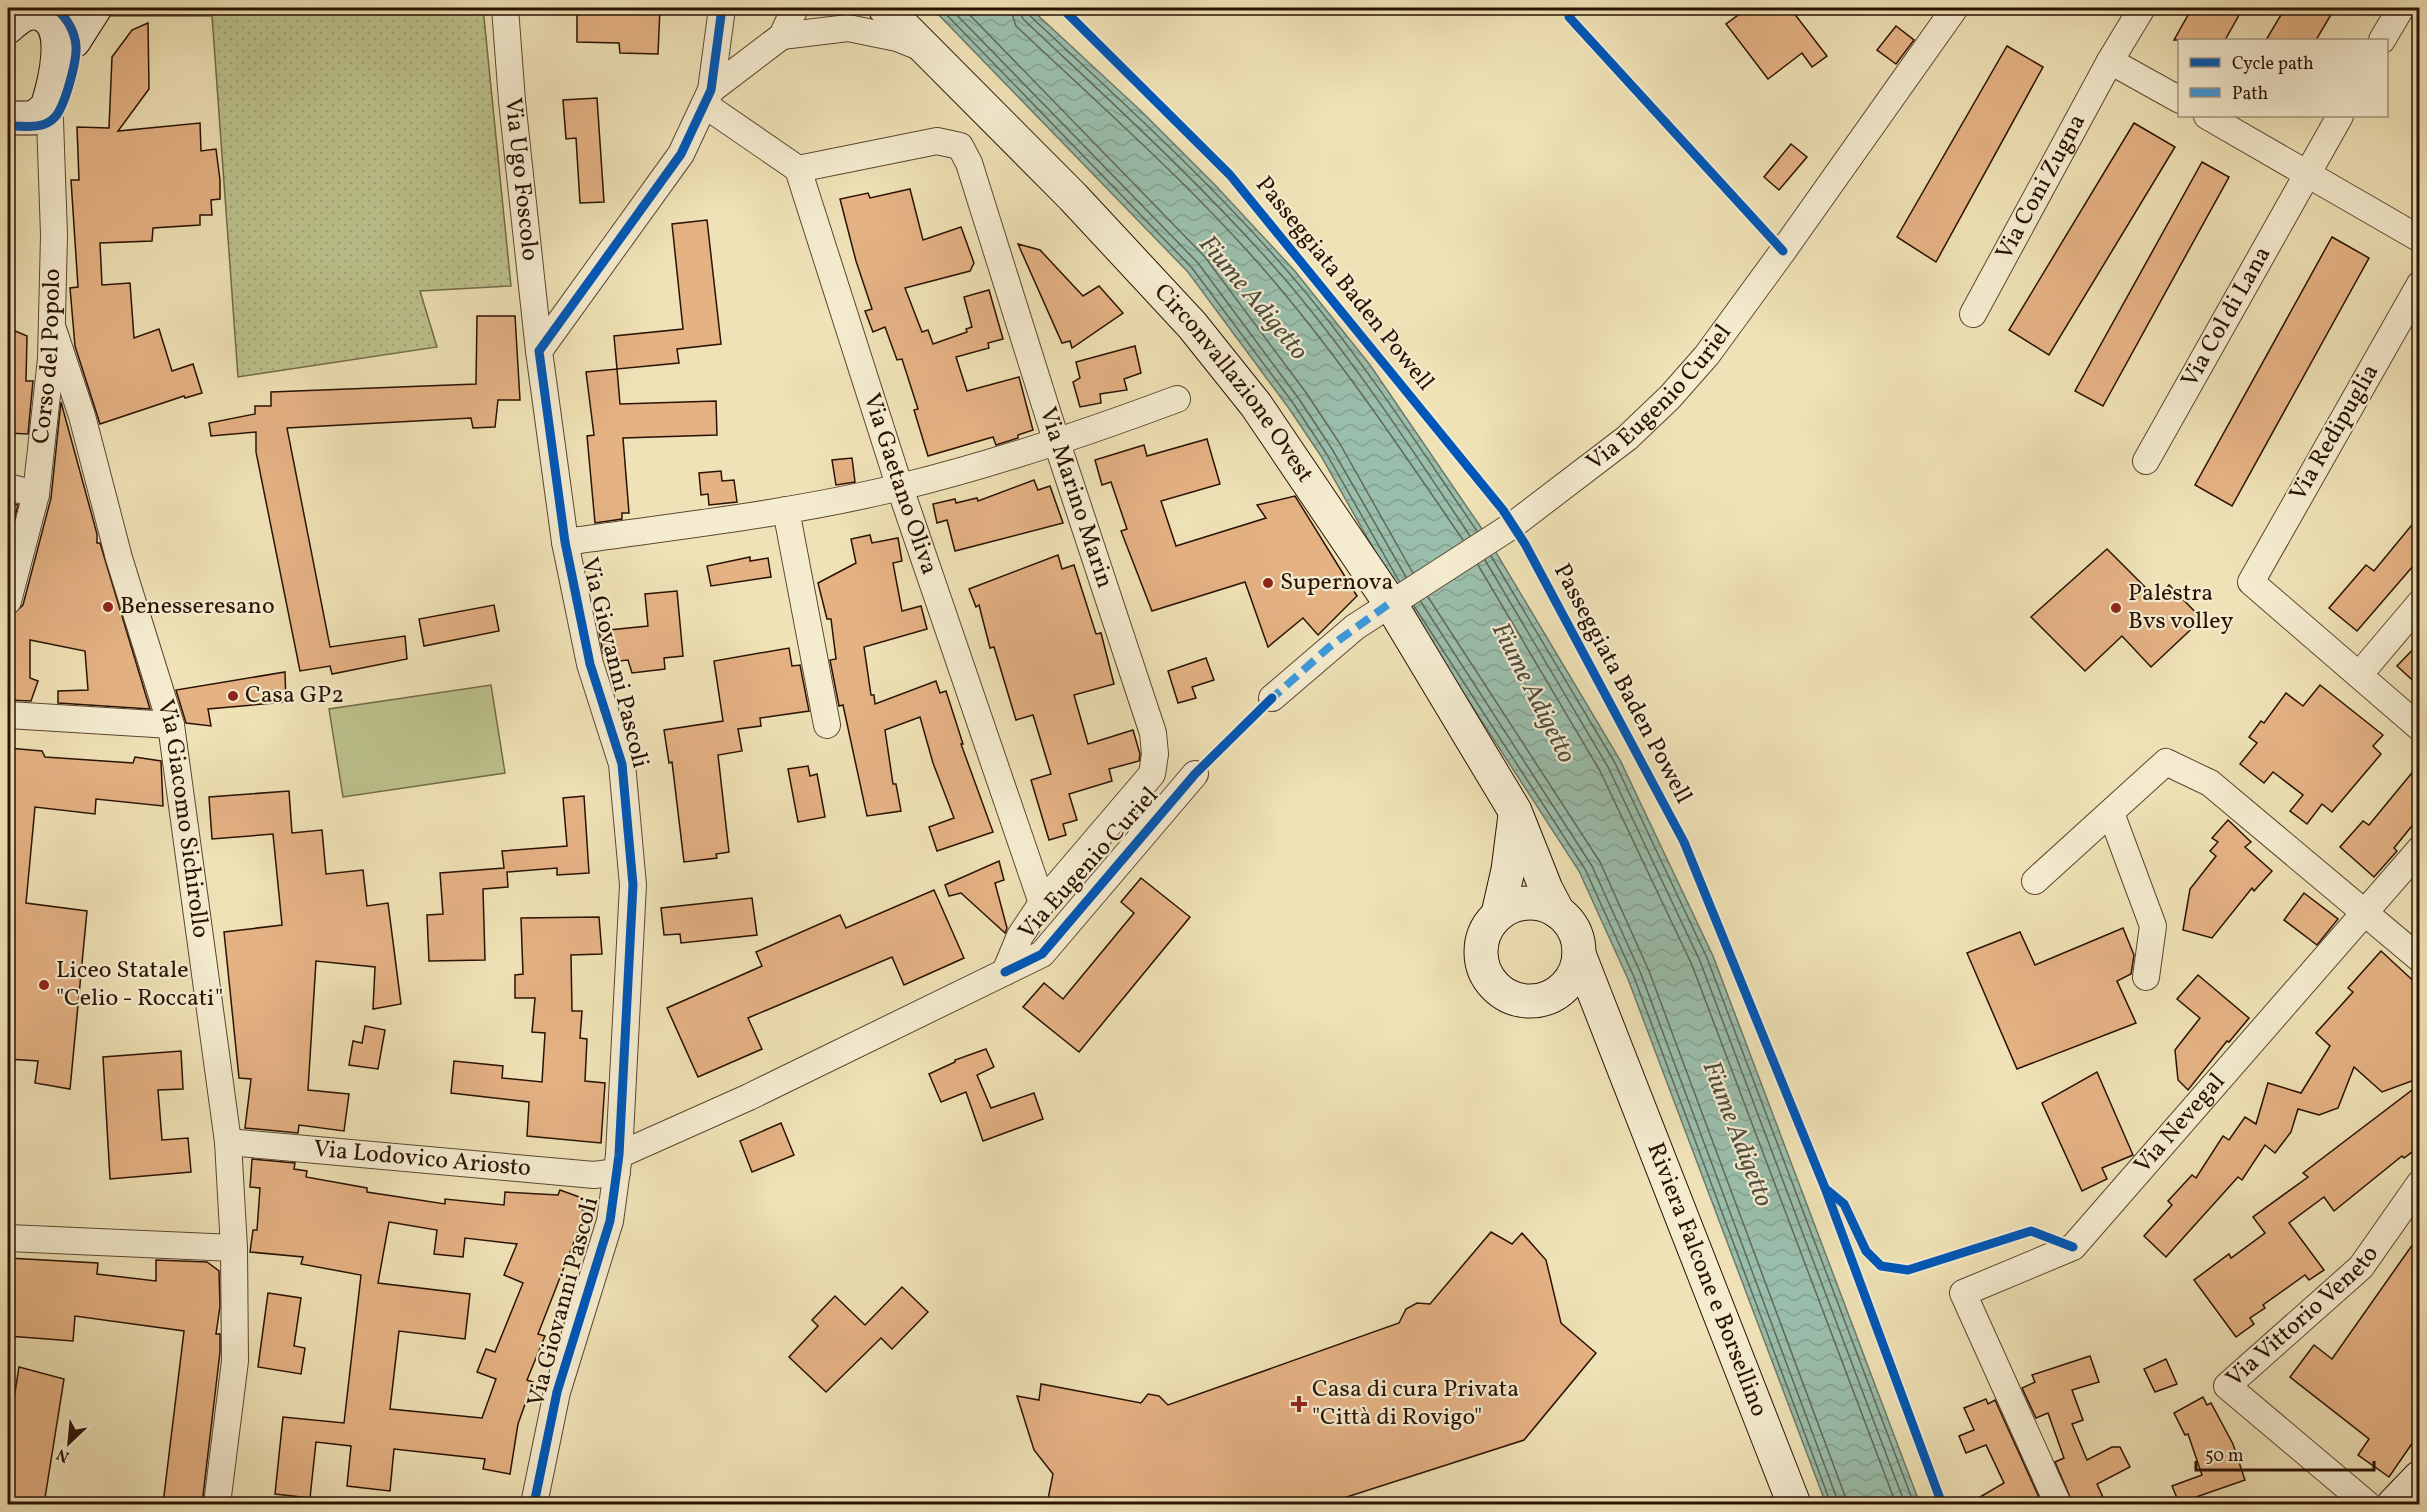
<svg xmlns="http://www.w3.org/2000/svg" width="2427" height="1512" viewBox="0 0 2427 1512" font-family="Vollkorn,serif">
<style>
.grass{fill:url(#grass-dots);stroke:#736a48;stroke-width:1.5}
.pitch{fill:#bcc28c;stroke:#736a48;stroke-width:1.5}
.water{fill:url(#water-waves);stroke:#6d7968;stroke-width:1.5}
.lines{fill:none;stroke-linecap:round;stroke-linejoin:round}
.shore{stroke:#626858;stroke-width:1.5}
.building{fill:#e5b284;stroke:#2a1203;stroke-width:1.5;fill-rule:evenodd}
.street-casing{stroke:#5b4630;stroke-width:28}
.secondary-casing{stroke:#2a1203;stroke-width:35}
.street{stroke:#f5ecd0;stroke-width:26}
.secondary{stroke:#f5ecd0;stroke-width:33}
.quiet{stroke:#3d9add;stroke-width:8;stroke-dasharray:15 8;stroke-linecap:butt}
.cycleway-casing{stroke:#f5ecd0;stroke-width:13}
.cycleway{stroke:#0057b8;stroke-width:9}
.poi-dot{fill:#8f2418;stroke:#f5ecd0;stroke-width:2}
.labels{text-anchor:middle;dominant-baseline:central;stroke-width:4.5;stroke-linejoin:round;paint-order:stroke}
.street-label{font-size:24px;fill:#2a1203;stroke:#f5ecd0}
.poi-label{font-size:24px;fill:#2a1203;stroke:#f5ecd0;text-anchor:start}
.water-label{font-size:26px;font-style:italic;fill:#514e3e;stroke:#f5ecd0}
</style>
<defs>
<pattern id="grass-dots" width="8" height="8" patternUnits="userSpaceOnUse" patternTransform="scale(1.5)"><rect width="8" height="8" fill="#bcc28c"/><path d="M2 2h.1M6 6h.1" fill="none" stroke="#a2a677" stroke-width="1.8" stroke-linecap="round"/></pattern>
<pattern id="water-waves" width="16" height="10" patternUnits="userSpaceOnUse" patternTransform="scale(1.5)"><rect width="16" height="10" fill="#9abeac"/><path d="M0 5q4-4 8 0t8 0" fill="none" stroke="#85a292"/></pattern>
</defs>
<rect width="100%" height="100%" fill="#efe2b6"/>
<filter id="stains"><feTurbulence type="fractalNoise" baseFrequency=".00333" numOctaves="4"/><feColorMatrix values="0 0 0 0 .2 0 0 0 0 .09 0 0 0 0 .02 0 0 0 .5 -.17"/></filter>
<radialGradient id="worn" r=".72"><stop offset=".6" stop-color="#630" stop-opacity="0"/><stop offset="1" stop-color="#630" stop-opacity=".3"/></radialGradient>
<polygon class="grass" points="115,8 483,8 511,286 420,291 437,347 238,377 212,16 108,16"/>
<polygon class="pitch" points="491,685 505,773 343,797 329,709"/>
<polygon class="water" points="932,8 1030,8 1141,111 1215,185 1294,270 1370,365 1482,529 1620,760 1713,956 1920,1504 1826,1504 1628,979 1579,871 1398,592 1321,456 1288,407 1188,272"/>
<g class="lines">
<g class="shore">
<polyline points="940,8 1192,268 1293,403 1326,453 1399,581"/>
<polyline points="950,8 1198,263 1299,399 1332,449 1406,577"/>
<polyline points="963,8 1205,257 1307,394 1340,444 1413,573"/>
<path d="M1010,8L1016,26C1105,110 1199,192 1278,286C1346,367 1404,454 1463,540"/>
<path d="M1019,8L1023,19C1112,103 1204,186 1284,278C1353,359 1411,448 1470,536"/>
<path d="M1026,8L1028,14C1118,98 1210,181 1290,274C1359,354 1417,444 1477,531"/>
<polyline points="1491,556 1615,763 1707,958 1914,1504"/>
<polyline points="1485,560 1608,767 1700,961 1905,1504"/>
<polyline points="1478,565 1600,771 1692,965 1896,1504"/>
<polyline points="1428,597 1600,862 1649,971 1848,1504"/>
<polyline points="1421,602 1592,866 1641,974 1839,1504"/>
<polyline points="1414,606 1585,869 1634,977 1831,1504"/>
</g>
</g>
<g class="building">
<polygon points="577,8 660,8 658,54 620,53 619,43 577,42"/>
<polygon points="1748,8 1790,8 1827,56 1812,67 1802,53 1768,79 1726,24"/>
<polygon points="2192,8 2243,8 2225,40 2174,40"/>
<polygon points="2285,8 2335,8 2316,40 2266,40"/>
<polygon points="148,23 149,89 118,131 200,123 201,151 216,149 220,180 220,199 211,200 212,215 200,215 200,225 153,228 152,241 100,243 102,285 130,283 134,338 159,329 172,371 193,364 202,393 185,398 184,396 100,424 75,346 70,288 78,287 71,180 79,180 77,127 109,128 112,57 132,30"/>
<polygon points="1896,26 1914,40 1896,64 1877,50"/>
<polygon points="2007,46 2043,67 1936,262 1897,237"/>
<polygon points="597,98 604,202 580,203 576,138 566,139 563,100"/>
<polygon points="2134,123 2175,147 2049,355 2009,330"/>
<polygon points="1791,144 1807,157 1779,190 1764,177"/>
<polygon points="2202,162 2229,177 2103,406 2075,391"/>
<polygon points="910,189 923,240 961,227 974,263 970,271 905,288 922,332 928,330 933,344 967,332 966,329 972,327 964,297 989,290 1003,339 988,343 989,348 956,357 967,391 1019,377 1033,430 1018,435 1018,438 996,445 993,437 928,456 914,410 918,409 902,359 897,360 885,327 873,332 865,311 872,309 856,261 840,199 868,193 870,198"/>
<polygon points="707,220 721,344 677,349 679,363 617,369 614,336 683,329 672,224"/>
<polygon points="2332,237 2369,258 2232,506 2195,485"/>
<polygon points="1018,244 1040,250 1083,296 1099,286 1123,313 1072,348 1070,341 1062,343"/>
<polygon points="477,316 515,316 520,400 498,400 495,427 473,428 471,418 287,428 330,647 405,636 407,659 332,674 330,666 300,671 256,452 256,432 211,436 209,423 255,414 255,406 271,406 271,392 476,384"/>
<polygon points="8,328 27,336 26,381 33,381 28,434 8,433"/>
<polygon points="1135,346 1141,373 1124,379 1127,390 1100,394 1101,403 1080,407 1073,382 1080,378 1076,362"/>
<polygon points="617,369 620,404 716,401 717,435 623,438 629,513 622,513 622,519 595,523 587,436 594,435 586,372"/>
<polygon points="61,402 97,534 97,543 100,543 150,709 58,703 58,691 88,690 85,651 30,640 30,678 38,681 31,701 8,700 8,632 12,615 23,605 51,498"/>
<polygon points="1207,439 1220,484 1161,501 1176,546 1266,518 1257,505 1295,496 1357,596 1318,635 1303,618 1268,647 1245,582 1152,611 1121,531 1127,529 1111,482 1102,485 1095,460 1144,445 1147,456"/>
<polygon points="852,458 855,482 836,485 832,460"/>
<polygon points="721,471 722,481 734,480 737,502 709,505 708,494 701,495 699,473"/>
<polygon points="1034,480 1038,490 1050,486 1063,523 955,551 947,520 937,523 933,504 955,499 956,503 977,498 978,501"/>
<polygon points="8,502 18,505 8,544"/>
<polygon points="2420,515 2420,558 2357,631 2329,608 2366,565 2374,571"/>
<polygon points="870,535 872,543 898,538 902,561 893,563 902,611 921,606 927,629 864,647 871,695 874,695 875,704 936,681 940,693 946,691 963,744 961,744 993,832 937,851 929,827 954,818 933,763 920,717 885,730 893,784 896,784 901,811 867,816 843,705 839,706 830,660 836,659 831,619 827,619 818,583 856,563 851,539"/>
<polygon points="2107,549 2158,600 2169,585 2202,619 2151,667 2122,636 2085,671 2031,617"/>
<polygon points="1058,555 1062,569 1074,565 1096,634 1101,633 1114,684 1074,695 1088,744 1133,730 1140,754 1139,761 1109,769 1112,781 1069,794 1077,820 1063,824 1066,835 1049,840 1031,780 1051,774 1033,715 1016,720 994,647 990,648 979,605 976,607 969,589"/>
<polygon points="750,557 750,561 768,558 771,577 711,586 707,566"/>
<polygon points="677,591 683,656 664,658 665,669 632,673 628,660 610,662 609,653 603,653 599,631 648,626 645,594"/>
<polygon points="494,605 499,631 424,646 419,619"/>
<polygon points="2420,642 2420,687 2397,666"/>
<polygon points="789,648 792,666 800,665 809,711 760,718 761,726 738,729 742,751 718,755 729,852 716,854 717,858 684,862 672,762 669,763 664,730 723,721 714,661"/>
<polygon points="1206,658 1214,680 1192,687 1196,698 1178,703 1168,671"/>
<polygon points="285,672 286,702 208,709 211,726 186,723 176,690"/>
<polygon points="2320,685 2383,735 2373,746 2381,754 2332,812 2322,804 2307,824 2290,811 2303,795 2273,772 2264,783 2240,764 2257,743 2249,737 2261,721 2264,723 2286,693 2303,706"/>
<polygon points="8,748 42,751 45,757 133,763 135,757 161,761 163,806 96,799 95,814 35,807 26,903 87,911 70,1089 35,1083 38,1061 8,1059"/>
<polygon points="2420,763 2420,816 2394,848 2397,851 2374,877 2340,847 2363,821 2369,825"/>
<polygon points="808,766 810,776 817,774 825,817 798,822 788,769"/>
<polygon points="289,791 292,833 322,830 326,874 363,870 367,906 388,903 401,1004 373,1009 375,967 316,961 308,1090 349,1094 344,1131 299,1125 298,1133 245,1128 251,1079 239,1078 224,932 282,925 273,834 212,839 209,797"/>
<polygon points="584,796 589,873 557,875 557,868 507,872 508,887 483,889 485,960 429,961 427,915 443,914 440,873 504,868 502,851 567,846 563,798"/>
<polygon points="2228,820 2251,842 2245,847 2272,871 2254,891 2252,888 2212,938 2183,930 2190,889 2216,856 2210,851 2218,842 2212,838"/>
<polygon points="999,861 1004,880 995,883 1007,928 1005,933 961,893 949,896 945,885"/>
<polygon points="1141,878 1190,917 1079,1052 1023,1007 1044,983 1063,999 1134,913 1121,902"/>
<polygon points="934,890 964,958 904,985 892,957 748,1018 762,1049 698,1077 667,1008 762,966 756,952 840,915 846,928"/>
<polygon points="2304,893 2338,919 2317,945 2284,920"/>
<polygon points="752,898 757,935 681,943 680,934 664,935 661,908"/>
<polygon points="599,917 602,954 571,955 572,1011 582,1011 580,1038 587,1039 585,1081 605,1083 601,1143 527,1136 529,1102 451,1093 454,1061 503,1066 502,1078 542,1082 545,1033 532,1032 535,998 515,998 515,975 523,974 521,918"/>
<polygon points="2123,928 2134,955 2131,974 2117,981 2136,1023 2017,1069 1967,953 2020,932 2035,965"/>
<polygon points="2381,951 2420,987 2420,1078 2382,1092 2354,1067 2338,1108 2319,1115 2298,1109 2291,1132 2275,1153 2265,1145 2242,1180 2238,1177 2166,1257 2144,1236 2172,1205 2168,1201 2192,1175 2196,1178 2223,1136 2229,1140 2245,1117 2256,1124 2268,1083 2301,1093 2330,1046 2316,1033 2353,992 2348,988"/>
<polygon points="2198,975 2249,1018 2229,1042 2227,1041 2188,1090 2178,1080 2175,1050 2200,1018 2177,999"/>
<polygon points="365,1026 385,1030 378,1069 349,1065 353,1041 362,1043"/>
<polygon points="986,1049 994,1067 977,1075 991,1108 1034,1093 1043,1119 983,1141 966,1092 941,1102 929,1074 955,1062 955,1060"/>
<polygon points="181,1051 183,1089 158,1090 162,1140 188,1138 191,1172 110,1179 103,1057"/>
<polygon points="2097,1072 2133,1155 2102,1168 2107,1179 2082,1191 2042,1103"/>
<polygon points="2420,1084 2420,1146 2404,1158 2402,1156 2334,1211 2324,1197 2289,1223 2324,1270 2309,1280 2305,1275 2263,1305 2265,1308 2250,1318 2254,1324 2236,1337 2194,1280 2229,1254 2231,1258 2265,1233 2253,1217 2308,1177 2303,1173"/>
<polygon points="781,1123 794,1155 752,1172 740,1141"/>
<path d="M252,1159L295,1163L294,1169L307,1171L306,1177L367,1188V1192L445,1204V1199L504,1205L505,1192L558,1195L560,1190L582,1198L578,1208L586,1211L538,1334L545,1336L527,1380L533,1382L518,1424L510,1474L483,1469L485,1459L394,1449L390,1491L347,1486L351,1446L316,1442L310,1498L275,1494L283,1417L344,1423L361,1275L301,1264L303,1257L250,1252L253,1230H257L260,1188L250,1187ZM389,1222L437,1230L434,1254L463,1257L465,1238L517,1244L504,1275L523,1283L495,1352L486,1349L477,1372L496,1379L482,1418L390,1409L399,1331L465,1339L470,1294L378,1283Z"/>
<polygon points="1491,1232 1512,1244 1522,1233 1546,1260 1561,1323 1596,1353 1524,1440 1325,1504 1047,1504 1053,1474 1034,1450 1017,1396 1039,1400 1041,1384 1141,1403 1148,1394 1159,1396 1168,1405 1399,1323 1406,1309 1417,1303 1430,1304"/>
<polygon points="2420,1234 2420,1432 2389,1477 2358,1455 2369,1439 2290,1377 2314,1345 2332,1359"/>
<polygon points="8,1258 98,1263 97,1274 156,1281 156,1260 207,1262 219,1271 220,1306 216,1334 220,1334 220,1352 202,1504 163,1504 184,1331 75,1316 73,1341 8,1336"/>
<polygon points="902,1287 928,1312 892,1349 881,1338 826,1392 789,1357 818,1326 812,1320 835,1296 865,1325"/>
<polygon points="268,1293 301,1298 294,1346 305,1348 301,1374 258,1367"/>
<polygon points="2090,1356 2099,1382 2072,1390 2083,1420 2072,1424 2087,1460 2112,1447 2120,1447 2130,1467 2097,1484 2106,1504 2073,1504 2055,1462 2064,1458 2048,1413 2036,1418 2022,1388 2035,1382 2032,1375"/>
<polygon points="2166,1359 2177,1384 2155,1392 2144,1369"/>
<polygon points="19,1367 64,1379 44,1504 8,1504 8,1436"/>
<polygon points="2203,1397 2207,1405 2211,1403 2233,1444 2245,1480 2179,1503 2172,1486 2202,1475 2188,1434 2185,1435 2174,1413"/>
<polygon points="1986,1399 1988,1404 1995,1400 2042,1504 1968,1504 2004,1483 1986,1445 1966,1453 1959,1436 1974,1430 1964,1408"/>
</g>
<g class="lines">
<defs>
<g id="street">
<path id="s1" d="M505,8L512,101L539,351"/>
<polyline points="782,36 848,28 897,38 922,48"/>
<polyline points="2382,40 2401,8"/>
<polyline points="2110,61 2180,100"/>
<polyline points="711,90 782,36 795,8"/>
<path id="s2" d="M705,105L798,169L900,488L1042,903"/>
<polyline points="2207,116 2420,239"/>
<path id="s3" d="M798,169L937,141L960,146L969,163L1057,443L1153,733L1155,754L1152,774L1042,903L1020,936L1005,972"/>
<polyline points="2420,284 2251,582 2420,728"/>
<path id="s4" d="M1973,314L2110,61L2142,8"/>
<path id="s5" d="M53,329L82,416L119,558L171,725L228,1142L234,1248L235,1361L217,1504"/>
<path id="s6" d="M2146,461L2340,116"/>
<polyline points="8,487 36,494"/>
<polyline points="786,510 827,725"/>
<path d="M565,542C676,526 790,514 900,487C995,464 1086,433 1177,399"/>
<path id="s7" d="M8,601L36,494L51,359L54,235L50,120L47,107"/>
<polyline points="2359,675 2420,603"/>
<path id="s8" d="M1272,698L1355,627L1513,525L1627,438L1670,397L1707,355L1783,251L1955,8"/>
<polyline points="8,715 171,725"/>
<polyline points="2111,813 2153,926 2146,977"/>
<polyline points="2035,881 2166,762 2210,783 2420,959"/>
<path id="s9" d="M228,1142L594,1175L617,1172"/>
<polyline points="619,1155 749,1097 1042,954 1195,774"/>
<polyline points="8,1238 234,1248"/>
<polyline points="534,1504 557,1392 610,1221 619,1155 633,885 622,764 590,664 565,542 539,351 681,154 711,90 722,8"/>
<path id="s10" d="M2058,1504L1963,1293L2073,1247L2420,849"/>
<path id="s11" d="M2367,1504L2227,1386L2361,1267L2420,1183"/>
</g>
<g id="secondary">
<path id="s12" d="M885,8L1073,197L1192,325L1256,405L1390,603L1515,811L1546,889L1558,912"/>
<path d="M8,27C18,18 27,10 40,14C71,24 54,85 47,107L34,118H8"/>
<polyline points="59,50 74,41 95,8"/>
<circle cx="1530" cy="952" r="49"/>
<polyline points="1498,914 1508,870 1515,815"/>
<path id="s13" d="M1579,954L1794,1504"/>
<polyline points="2394,1504 2420,1477"/>
</g>
</defs>
<use href="#street" class="street-casing"/>
<use href="#secondary" class="secondary-casing"/>
<use href="#street" class="street"/>
<use href="#secondary" class="secondary"/>
<polyline class="quiet" points="1269,701 1328,648 1390,603"/>
<defs>
<g id="cycleway">
<polyline points="1062,8 1230,175 1503,510 1525,544 1684,842 1825,1188 1942,1504"/>
<polyline points="1574,8 1569,17 1783,251"/>
<path d="M8,126C24,125 42,131 55,117C65,106 77,61 76,46C75,32 66,15 54,8"/>
<polyline points="1005,972 1042,954 1195,774 1272,698"/>
<polyline points="1827,1190 1844,1204 1866,1251 1881,1266 1908,1270 2031,1231 2073,1247"/>
<polyline points="534,1504 557,1392 610,1221 619,1155 633,885 622,764 590,664 565,542 539,351 681,154 711,90 722,8"/>
</g>
</defs>
<use href="#cycleway" class="cycleway-casing"/>
<use href="#cycleway" class="cycleway"/>
</g>
<g class="poi-dot">
<circle cx="1268" cy="583" r="6"/>
<circle cx="108" cy="607" r="6"/>
<circle cx="2116" cy="608" r="6"/>
<circle cx="233" cy="696" r="6"/>
<circle cx="44" cy="985" r="6"/>
<path d="M1296 1395h6v6h6v6h-6v6h-6v-6h-6v-6h6z"/>
</g>
<g class="labels">
<g class="street-label">
<text stroke="none"><textPath href="#s1" startOffset="172">Via Ugo Foscolo</textPath></text>
<text stroke="none"><textPath href="#s4" startOffset="144">Via Coni Zugna</textPath></text>
<text transform="translate(1344 284) rotate(51)">Passeggiata Baden Powell</text>
<text stroke="none"><textPath href="#s6" startOffset="165">Via Col di Lana</textPath></text>
<text stroke="none"><textPath href="#s7" startOffset="249">Corso del Popolo</textPath></text>
<text stroke="none"><textPath href="#s12" startOffset="513">Circonvallazione Ovest</textPath></text>
<text stroke="none"><textPath href="#s8" startOffset="492">Via Eugenio Curiel</textPath></text>
<text transform="translate(2335 433) rotate(-60)">Via Redipuglia</text>
<text stroke="none"><textPath href="#s2" startOffset="444">Via Gaetano Oliva</textPath></text>
<text stroke="none"><textPath href="#s3" startOffset="536">Via Marino Marin</textPath></text>
<text transform="translate(614 663) rotate(76)">Via Giovanni Pascoli</text>
<text transform="translate(1622 684) rotate(62)">Passeggiata Baden Powell</text>
<text stroke="none"><textPath href="#s5" startOffset="508">Via Giacomo Sichirollo</textPath></text>
<text transform="translate(1089 864) rotate(-48)">Via Eugenio Curiel</text>
<text stroke="none"><textPath href="#s10" startOffset="514">Via Nevegal</textPath></text>
<text stroke="none"><textPath href="#s9" startOffset="195">Via Lodovico Ariosto</textPath></text>
<text stroke="none"><textPath href="#s13" startOffset="350">Riviera Falcone e Borsellino</textPath></text>
<text transform="translate(564 1302) rotate(-75)">Via Giovanni Pascoli</text>
<text stroke="none"><textPath href="#s11" startOffset="286">Via Vittorio Veneto</textPath></text>
</g>
<g class="poi-label">
<text x="1280" y="583">Supernova</text>
<text x="2128" y="594">Palestra<tspan x="2128" dy="28">Bvs volley</tspan></text>
<text x="120" y="607">Benesseresano</text>
<text x="245" y="696">Casa GP2</text>
<text x="56" y="971">Liceo Statale<tspan x="56" dy="28">"Celio - Roccati"</tspan></text>
<text x="1312" y="1390">Casa di cura Privata<tspan x="1312" dy="28">"Città di Rovigo"</tspan></text>
</g>
<g class="water-label">
<text transform="translate(1253 298) rotate(50)">Fiume Adigetto</text>
<text transform="translate(1533 693) rotate(63)">Fiume Adigetto</text>
<text transform="translate(1737 1134) rotate(69)">Fiume Adigetto</text>
</g>
</g>
<rect width="2427" height="1512" fill="none" stroke="#efe2b6" stroke-width="30"/>
<rect x="9" y="9" width="2409" height="1494" fill="none" stroke="#2a1203" stroke-width="3"/>
<rect x="15" y="15" width="2397" height="1482" fill="none" stroke="#2a1203" stroke-width="1.5"/>
<rect x="2178" y="39" width="210" height="78" fill="#f5ecd0" stroke="#a4957e" stroke-width="1.5"/>
<rect x="2190" y="58" width="30" height="9" fill="#0057b8" stroke="#a4957e" stroke-width="1.5"/>
<text x="2232" y="69" font-size="18" fill="#2a1203">Cycle path</text>
<rect x="2190" y="88" width="30" height="9" fill="#3d9add" stroke="#a4957e" stroke-width="1.5"/>
<text x="2232" y="99" font-size="18" fill="#2a1203">Path</text>
<g transform="translate(69 1443) rotate(206)" stroke="#f5ecd0" stroke-width="4.5" paint-order="stroke">
<path d="M0-4.5L10 22L0 15L-10 22Z" fill="#2a1203"/>
<text y="-9" font-size="16" font-weight="bold" text-anchor="middle" fill="#2a1203">N</text>
</g>
<path d="M2196 1461v9h178v-9" fill="none" stroke="#2a1203" stroke-width="3"/>
<text x="2205" y="1461" font-size="18" fill="#2a1203" stroke="#f5ecd0" stroke-width="4.5" paint-order="stroke">50 m</text>
<rect width="100%" height="100%" filter="url(#stains)"/>
<rect width="100%" height="100%" fill="url(#worn)"/>
</svg>
